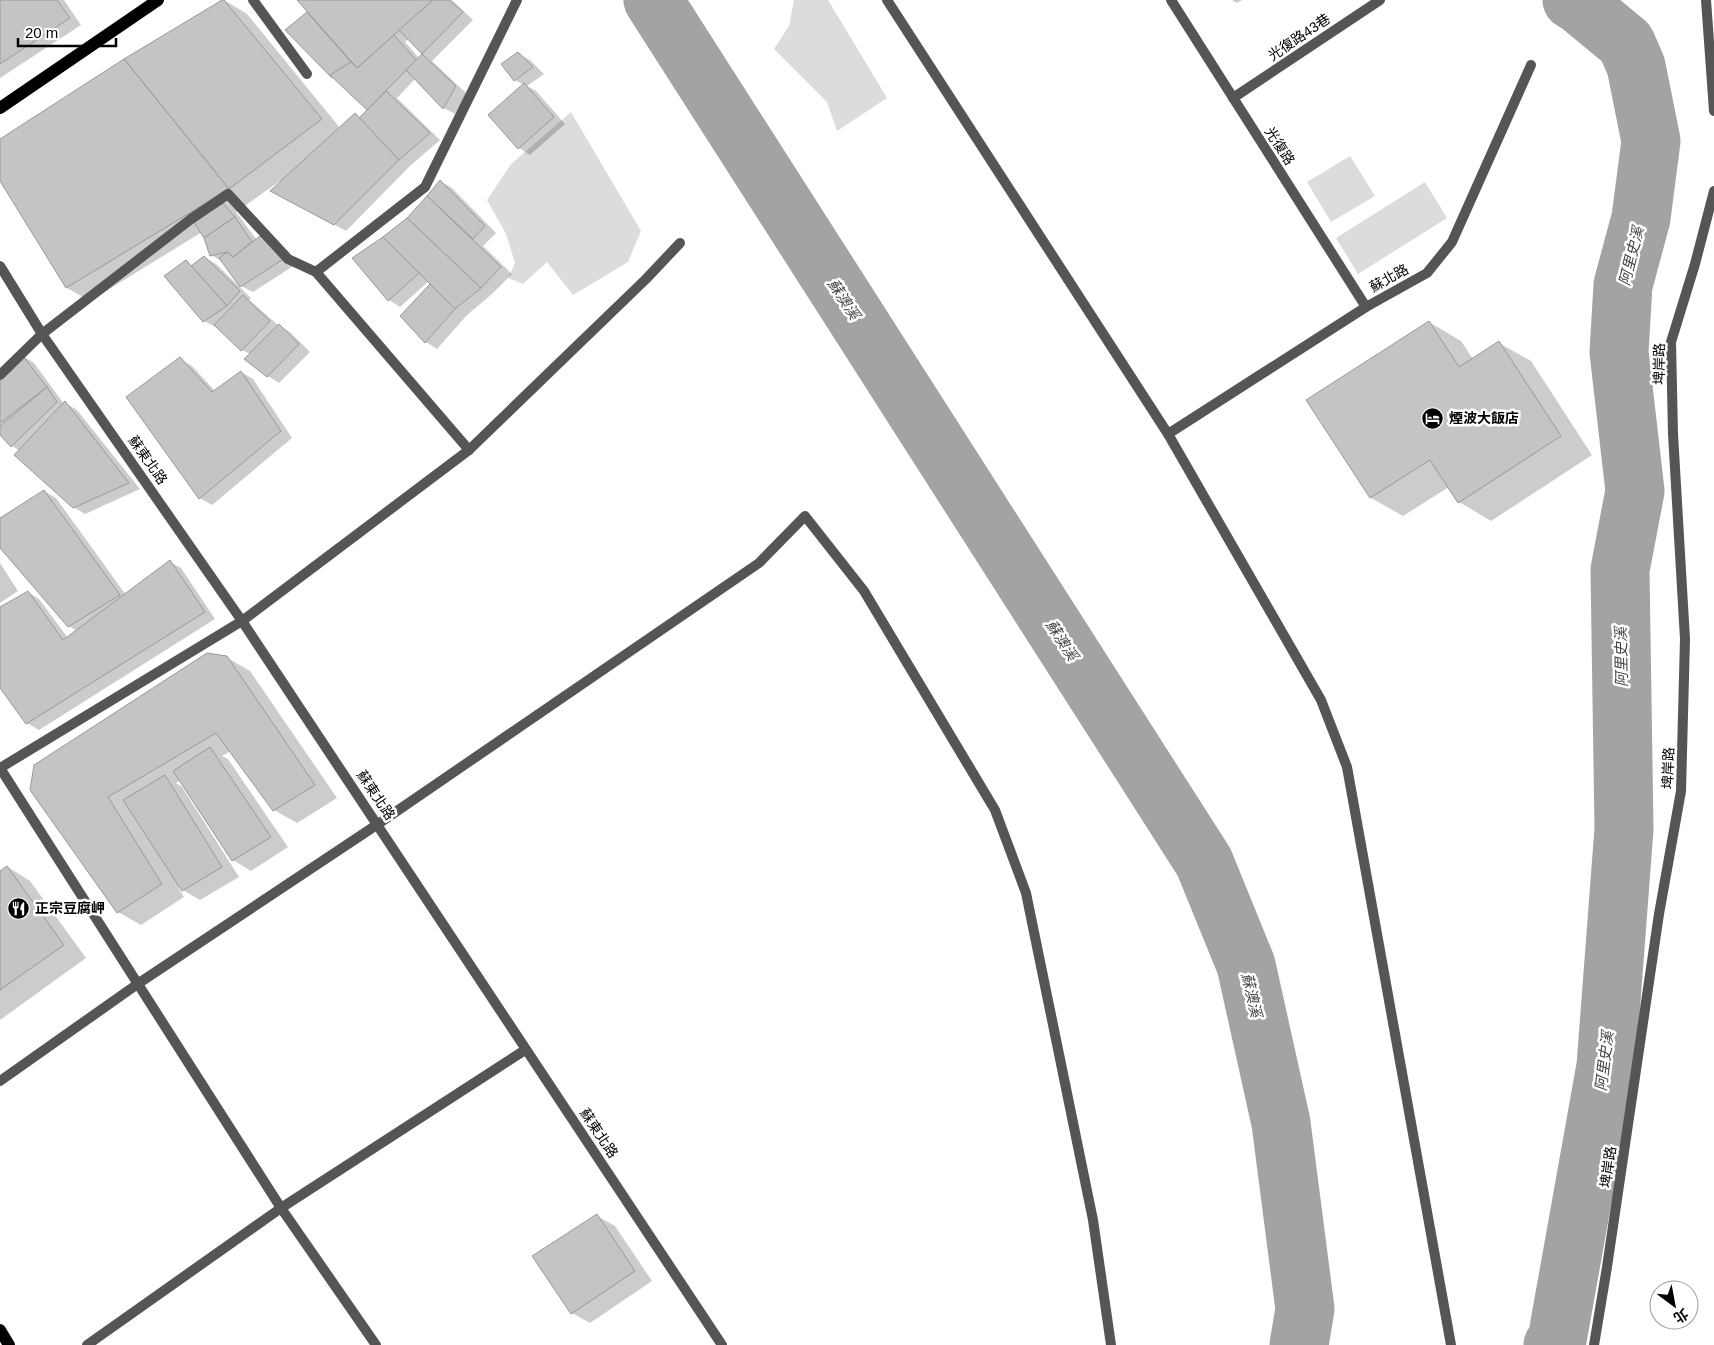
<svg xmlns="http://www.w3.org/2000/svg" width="1714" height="1345" viewBox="0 0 1714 1345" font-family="Arial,'Noto Sans TC',sans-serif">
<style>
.green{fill:#dcdcdc}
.shadow{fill:#0003;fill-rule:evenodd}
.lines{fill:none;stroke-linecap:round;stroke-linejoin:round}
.river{stroke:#a3a3a3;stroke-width:59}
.building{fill:#c4c4c4;stroke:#999}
.service{stroke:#555;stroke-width:10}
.minor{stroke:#555;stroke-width:10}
.primary{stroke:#000;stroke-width:12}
.labels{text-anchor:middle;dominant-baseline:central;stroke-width:5;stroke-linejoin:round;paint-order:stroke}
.street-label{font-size:14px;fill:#000;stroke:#fff}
.poi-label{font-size:14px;font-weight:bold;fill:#000;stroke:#fff;text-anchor:start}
.water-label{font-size:15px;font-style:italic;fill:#444;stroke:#fff}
</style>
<rect width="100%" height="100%" fill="#fff"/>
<g class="green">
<polygon points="794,0 828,0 887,98 837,131 827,102 774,49 789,26"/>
<polygon points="571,112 641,231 628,262 573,295 547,262 523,284 508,278 515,263 506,234 487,200 511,164"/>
<polygon points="1350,156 1375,196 1331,222 1307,182"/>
<polygon points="1425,182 1447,218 1358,274 1336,238"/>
</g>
<g class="shadow">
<polygon points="0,0 64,0 81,25 0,78"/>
<path d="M224,0L247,14L340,128L355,115L361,118L369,110L333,77L287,30L309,12L299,0H452L473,20L432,61L467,94L455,114L444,108L415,79L397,98L440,140L410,166L346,231L273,190L281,183L280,181L236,212L257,240L295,265L253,292L241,286L223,262L211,255L202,232L90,301L67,288L0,170V141ZM409,39L423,54L419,58L405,42Z"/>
<polygon points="1232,0 1242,0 1237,3"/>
<polygon points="519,54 530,60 544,74 527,86 536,91 565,124 530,155 519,148 524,85 515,80"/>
<polygon points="440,181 452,188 496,233 483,246 512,274 492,294 467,315 437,349 426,342 432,284 429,281 400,307 389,300 354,258 407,219"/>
<polygon points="204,257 216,264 251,298 249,300 278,325 290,332 310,352 279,383 268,376 250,354 242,350 217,326 215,327 204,321 186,262 193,266"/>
<polygon points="1429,322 1461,341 1473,359 1499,343 1531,361 1592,455 1491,521 1459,502 1449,487 1403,516 1371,498 1308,400"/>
<polygon points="23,356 34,363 64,404 65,403 77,410 140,489 85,514 73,507 20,451 12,446 0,434 0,383"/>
<polygon points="180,359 192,366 215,391 241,372 253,379 292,438 212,505 200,498"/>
<polygon points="44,491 56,498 126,595 170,562 181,568 215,619 39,730 27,723 0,685 0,608 28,592 39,599 68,638 77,631 69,626 0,546 0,519"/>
<polygon points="0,563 18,591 0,603"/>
<polygon points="226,657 250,671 337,798 297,823 274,810 231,751 222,756 228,759 288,847 251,871 233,860 181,780 176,783 182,787 239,877 200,900 178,887 184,897 141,925 118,912 31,790"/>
<polygon points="8,867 30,881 86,958 0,1020 0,873"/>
<polygon points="597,1216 615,1226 652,1281 590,1323 572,1313"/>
</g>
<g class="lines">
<g class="river">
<polyline points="653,0 1204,862 1246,965 1281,1123 1305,1309 1299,1345"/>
<polyline points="1553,1345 1557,1340 1606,1066 1624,829 1620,570 1635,491 1619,352 1623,285 1641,218 1651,141 1636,66 1626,43 1580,5 1572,0"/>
</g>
</g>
<g class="building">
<polygon points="0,0 57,0 70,18 0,64"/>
<polygon points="222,0 224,0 322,119 229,189 124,59"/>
<polygon points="297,0 431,0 432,1 357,68"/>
<polygon points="433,0 449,0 463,12 422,54 399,30"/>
<polygon points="307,12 351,62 332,78 285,30"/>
<polygon points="394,35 416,60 367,110 330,75 351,62 357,68"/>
<polygon points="518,52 533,67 514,81 501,64"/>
<polygon points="422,54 456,86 443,109 406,70"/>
<polygon points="124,59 229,189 66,288 0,181 0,139"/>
<polygon points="524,83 554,117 518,149 488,115"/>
<polygon points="386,91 430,133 399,160 359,118"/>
<polygon points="355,113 399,160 334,225 270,191"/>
<polygon points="440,180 485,226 473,239 427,196"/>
<polygon points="427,196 501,267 481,288 407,218"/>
<polygon points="222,202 235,217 204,238 193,221"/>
<polygon points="235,217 252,242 233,257 227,252 210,256 204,238"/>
<polygon points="407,218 481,288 455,309 383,237"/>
<polygon points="264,233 285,258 240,287 219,258 227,252 233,257"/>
<polygon points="383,237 419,273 388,301 352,258"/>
<polygon points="204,256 240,291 227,306 191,266"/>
<polygon points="186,260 227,306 203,322 164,276"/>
<polygon points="430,284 455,309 425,343 400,316"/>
<polygon points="243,295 270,321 241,351 214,325"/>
<polygon points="1429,321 1459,367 1499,341 1561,436 1458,503 1430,460 1370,498 1306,400"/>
<polygon points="279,324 299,344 267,377 244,359"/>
<polygon points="22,355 47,387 0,423 0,381"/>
<polygon points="180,357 212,392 241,371 281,431 199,499 126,397"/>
<polygon points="47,387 57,402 11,447 0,435 0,426"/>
<polygon points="65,401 129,483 73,508 14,455"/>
<polygon points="44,490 120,595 68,627 0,548 0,518"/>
<polygon points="170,560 205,612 26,724 0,688 0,607 28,591 63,640"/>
<polygon points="207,653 227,656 315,785 273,811 216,733 108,797 162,884 117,913 30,790 34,765"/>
<polygon points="210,747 271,837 232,861 173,771"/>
<polygon points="165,775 222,867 182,891 123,800"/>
<polygon points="7,866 64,945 0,990 0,871"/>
<polygon points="597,1214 635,1271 571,1314 532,1256"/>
</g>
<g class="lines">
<g class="service">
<polyline points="253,0 307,74"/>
<polyline points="1706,0 1714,111"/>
<polyline points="1233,98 1380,0"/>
<polyline points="316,272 425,187 517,0"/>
<polyline points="0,375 42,334 191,219 228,194 288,259 316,272 469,450"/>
<polyline points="1168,434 1321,700 1347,767 1451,1345"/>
<polyline points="0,768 242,621 469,450 646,279 680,243"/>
<polyline points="0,1081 139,983 378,824 759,563 805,516 864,591 995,810 1026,893 1093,1220 1111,1345"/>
<polyline points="1594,1345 1607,1267 1659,914 1681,791 1685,639 1673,434 1671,342 1695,264 1714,191"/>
</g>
<g class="minor">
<polyline points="887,0 1168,434 1366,307 1427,273 1452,242 1531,65"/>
<polyline points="1171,0 1366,307"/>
<polyline points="0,266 42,334 242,621 722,1345"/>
<polyline points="0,768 281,1208 376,1345"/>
<polyline points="87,1345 281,1208 525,1050"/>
</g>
<g class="primary">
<polyline points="0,108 158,0"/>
<polyline points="0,1330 9,1345"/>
</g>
</g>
<defs>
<symbol id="hotel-disc" viewBox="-11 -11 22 22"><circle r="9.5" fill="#000" stroke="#fff"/><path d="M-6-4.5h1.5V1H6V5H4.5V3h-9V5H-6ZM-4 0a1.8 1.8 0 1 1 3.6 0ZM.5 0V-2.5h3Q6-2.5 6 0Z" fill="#fff"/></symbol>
<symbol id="restaurant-disc" viewBox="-11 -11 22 22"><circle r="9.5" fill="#000" stroke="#fff"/><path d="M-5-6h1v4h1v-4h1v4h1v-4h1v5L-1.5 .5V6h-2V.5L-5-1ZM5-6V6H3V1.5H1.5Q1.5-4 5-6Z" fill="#fff"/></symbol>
</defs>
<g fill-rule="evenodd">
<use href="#hotel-disc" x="1420" y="406" width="25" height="25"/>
<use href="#restaurant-disc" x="6" y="896" width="25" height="25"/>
</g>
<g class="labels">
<g class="street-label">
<text transform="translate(1299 37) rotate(-34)">光復路43巷</text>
<text transform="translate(1280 146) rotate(57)">光復路</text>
<text transform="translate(1389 278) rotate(-29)">蘇北路</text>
<text transform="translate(1659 364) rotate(-89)">埤岸路</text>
<text transform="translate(148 460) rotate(55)">蘇東北路</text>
<text transform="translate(1668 768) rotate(-88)">埤岸路</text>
<text transform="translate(376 795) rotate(56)">蘇東北路</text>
<text transform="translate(599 1133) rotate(56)">蘇東北路</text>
<text transform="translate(1608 1167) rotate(-82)">埤岸路</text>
</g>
<g class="poi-label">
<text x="1449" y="418">煙波大飯店</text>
<text x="35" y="908">正宗豆腐岬</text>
</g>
<g class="water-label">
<text transform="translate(1631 256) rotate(-76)">阿里史溪</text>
<text transform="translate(844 299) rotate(57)">蘇澳溪</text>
<text transform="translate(1062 640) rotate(57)">蘇澳溪</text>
<text transform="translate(1621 657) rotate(-91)">阿里史溪</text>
<text transform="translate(1252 995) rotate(77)">蘇澳溪</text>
<text transform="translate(1604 1061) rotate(-83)">阿里史溪</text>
</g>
</g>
<g transform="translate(1674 1305) rotate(148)"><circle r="24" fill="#ffffff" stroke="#999999"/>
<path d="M0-4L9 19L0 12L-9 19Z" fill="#000000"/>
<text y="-8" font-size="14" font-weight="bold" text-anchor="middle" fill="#000000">北</text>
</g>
<path d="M18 38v8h98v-8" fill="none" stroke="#000000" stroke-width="2.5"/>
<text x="25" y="38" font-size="15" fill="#000000" stroke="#ffffff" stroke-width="4" paint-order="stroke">20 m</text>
</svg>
